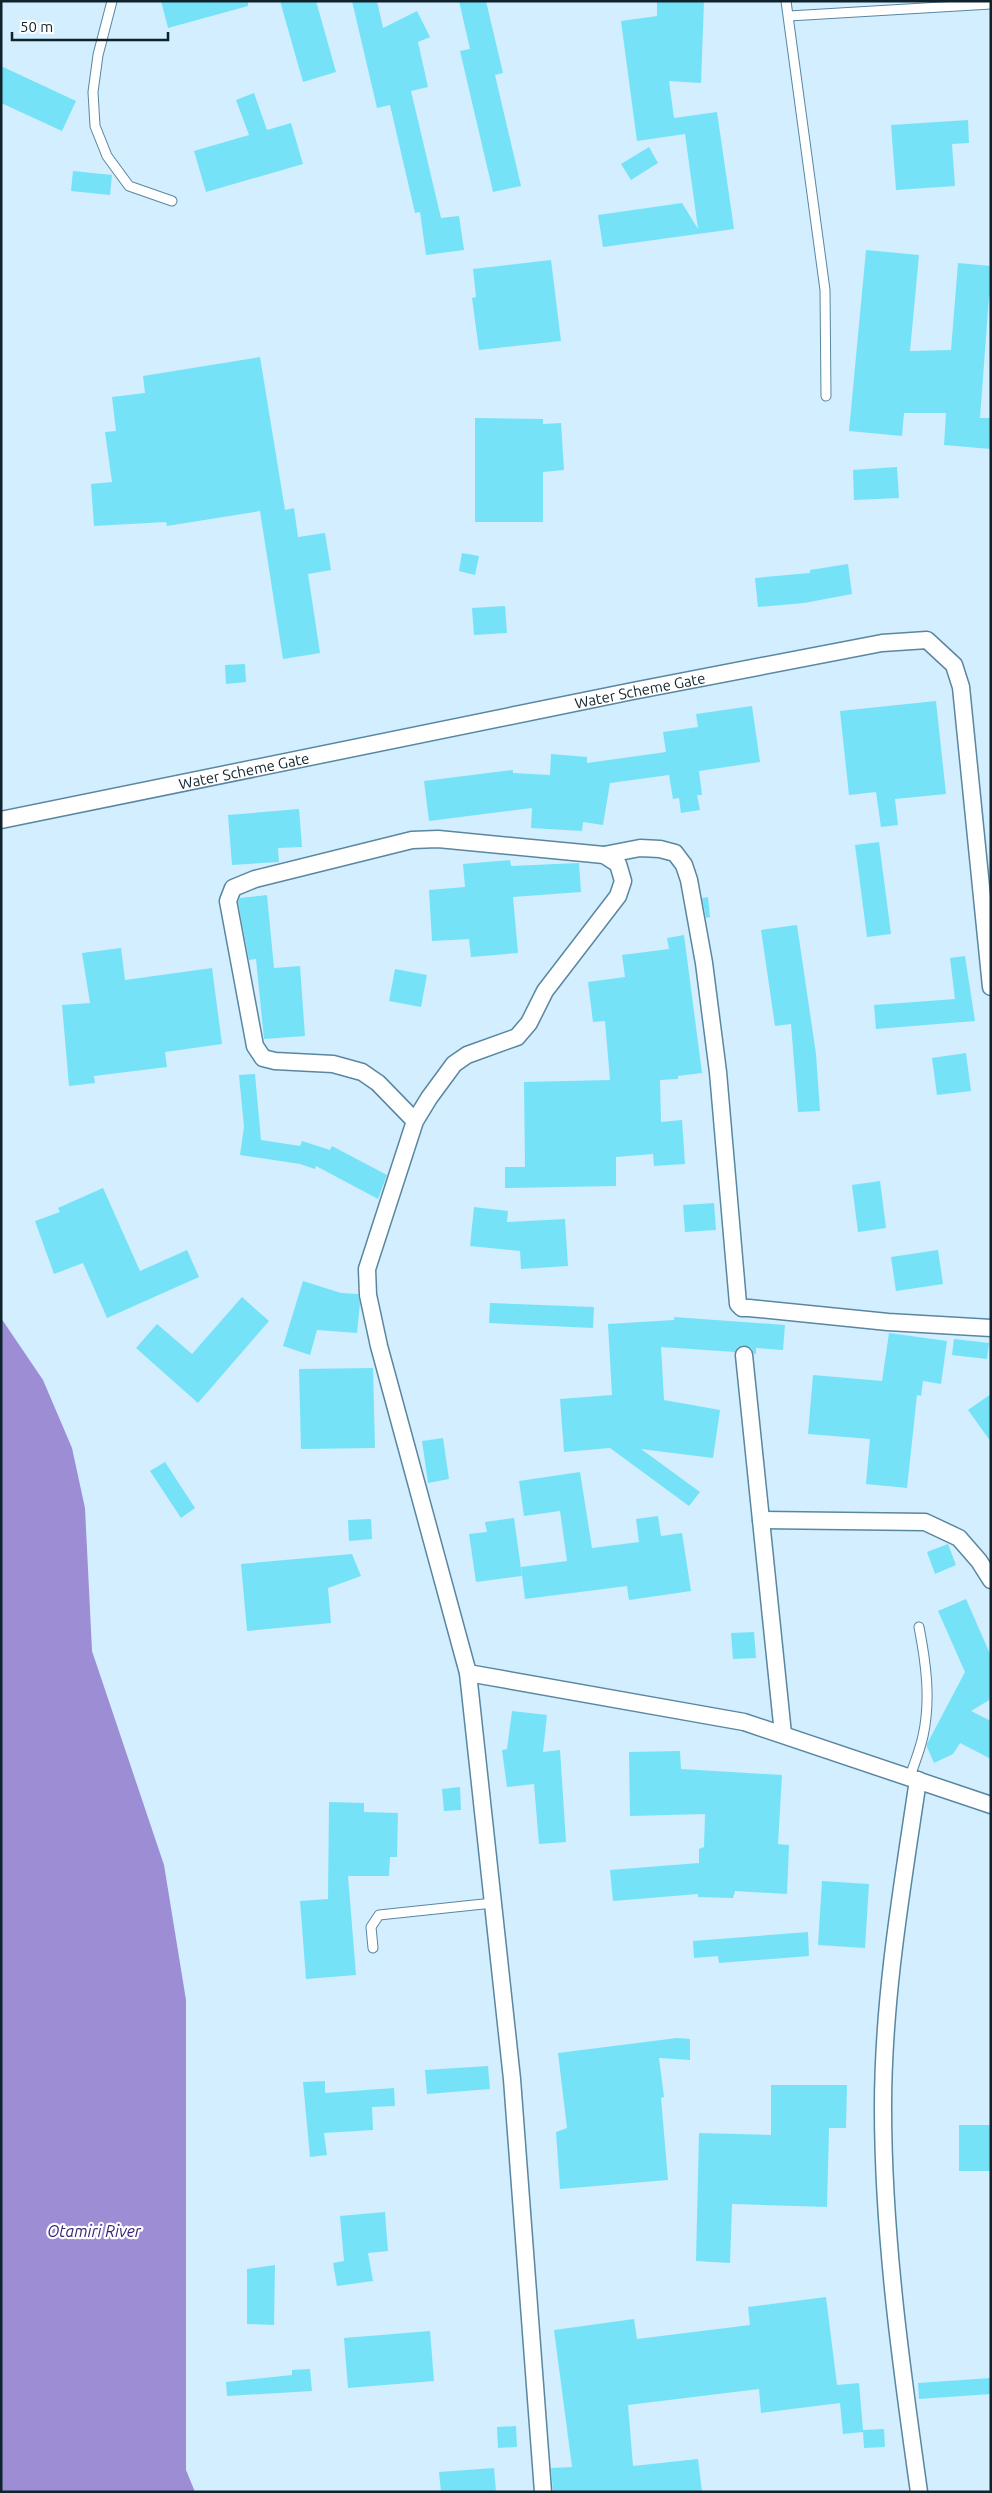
<svg xmlns="http://www.w3.org/2000/svg" width="992" height="2493" viewBox="0 0 992 2493" font-family="Ubuntu,sans-serif">
<style>
.water{fill:#9c8dd5}
.building{fill:#76e2f8}
.lines{fill:none;stroke-linecap:round;stroke-linejoin:round}
.lane-casing{stroke:#5987a0;stroke-width:11}
.street-casing{stroke:#5987a0;stroke-width:19}
.lane{stroke:#fff;stroke-width:9}
.street{stroke:#fff;stroke-width:16}
.labels{text-anchor:middle;dominant-baseline:central;stroke-width:4.5;stroke-linejoin:round;paint-order:stroke}
.street-label{font-size:15px;fill:#0f232c;stroke:#fff}
.water-label{font-size:16px;font-style:italic;fill:#3c2174;stroke:#fff}
</style>
<rect width="100%" height="100%" fill="#d2eeff"/>
<polygon class="water" points="1,1318 43,1380 72,1448 85,1508 92,1651 164,1865 186,2000 186,2470 195,2492 1,2492"/>
<g class="building">
<polygon points="161,1 248,1 248,6 168,28"/>
<polygon points="280,1 316,1 336,72 303,82"/>
<polygon points="352,1 377,1 383,28 417,11 430,37 418,42 428,87 411,91 441,218 459,216 464,250 426,255 420,212 415,213 390,105 377,108"/>
<polygon points="459,1 486,1 503,73 495,75 521,186 493,192 460,51 470,49"/>
<polygon points="657,1 704,1 701,83 669,81 674,118 717,112 734,229 603,247 598,215 682,203 698,229 685,134 637,141 621,21 657,16"/>
<polygon points="1,66 76,101 62,131 1,103"/>
<polygon points="254,93 267,130 291,123 303,164 206,192 194,151 249,135 236,100"/>
<polygon points="968,120 969,143 952,144 955,186 896,190 891,125"/>
<polygon points="649,147 658,163 631,180 621,164"/>
<polygon points="73,171 112,175 110,195 71,191"/>
<polygon points="866,250 919,255 910,351 951,350 958,263 991,266 991,297 989,297 980,418 991,418 991,449 944,445 946,413 904,413 902,436 849,431"/>
<polygon points="551,260 561,341 479,350 472,298 476,297 473,269"/>
<polygon points="260,357 285,510 294,508 298,537 325,533 331,570 308,574 320,653 283,659 260,511 167,526 166,522 94,526 91,484 112,482 105,432 116,431 112,397 145,393 143,376"/>
<polygon points="475,418 543,419 543,424 561,423 564,470 543,472 543,522 475,522"/>
<polygon points="897,467 899,498 854,500 853,470"/>
<polygon points="462,553 479,556 475,575 459,571"/>
<polygon points="848,564 852,594 804,603 758,607 755,578 810,573 810,570"/>
<polygon points="505,606 507,633 474,635 472,608"/>
<polygon points="245,664 246,682 226,684 225,665"/>
<polygon points="936,701 946,794 895,799 898,825 881,827 876,792 849,795 840,711"/>
<polygon points="752,706 760,762 699,771 702,795 697,795 700,810 681,813 679,798 673,799 669,775 610,783 603,825 583,822 582,831 531,828 532,808 429,821 424,781 513,770 513,773 550,775 551,754 587,757 587,763 666,752 663,732 698,727 696,714"/>
<polygon points="299,809 302,847 278,848 279,862 232,865 228,815"/>
<polygon points="879,842 891,934 867,937 855,845"/>
<polygon points="510,860 511,866 579,863 581,892 513,897 518,953 471,957 469,939 432,941 429,890 465,887 463,864"/>
<polygon points="267,895 274,968 300,966 305,1036 264,1039 256,959 249,960 238,902 240,898"/>
<polygon points="708,897 710,917 706,918 702,898"/>
<polygon points="797,925 816,1054 820,1111 798,1112 791,1024 775,1026 761,930"/>
<polygon points="684,935 702,1073 678,1076 678,1079 660,1080 661,1122 682,1120 685,1164 654,1166 653,1154 616,1157 616,1186 505,1188 505,1167 525,1167 524,1082 610,1080 605,1021 593,1022 588,982 625,977 622,955 669,949 667,938"/>
<polygon points="121,948 125,980 212,968 222,1044 165,1052 167,1067 94,1076 95,1083 69,1086 62,1005 90,1003 82,953"/>
<polygon points="965,956 975,1021 876,1029 874,1005 955,999 950,958"/>
<polygon points="395,969 427,975 421,1007 389,1001"/>
<polygon points="966,1053 971,1091 937,1095 932,1058"/>
<polygon points="255,1074 261,1140 300,1146 302,1141 330,1150 332,1146 387,1175 378,1199 316,1166 315,1169 300,1164 240,1155 244,1127 239,1075"/>
<polygon points="880,1181 886,1228 858,1232 852,1185"/>
<polygon points="103,1188 140,1271 187,1250 199,1277 107,1318 83,1263 54,1274 35,1221 60,1212 58,1208"/>
<polygon points="714,1203 716,1230 685,1232 683,1205"/>
<polygon points="474,1207 508,1211 507,1222 565,1219 568,1266 521,1269 520,1251 470,1246"/>
<polygon points="938,1250 943,1284 896,1291 891,1257"/>
<polygon points="303,1281 341,1293 358,1294 360,1303 357,1333 317,1330 310,1355 283,1346"/>
<polygon points="242,1297 269,1321 198,1403 136,1348 157,1324 192,1354"/>
<polygon points="490,1303 594,1307 593,1328 489,1323"/>
<polygon points="674,1317 785,1325 783,1350 756,1348 756,1354 754,1354 752,1349 743,1345 738,1347 735,1352 661,1347 664,1400 720,1410 713,1458 641,1449 700,1492 689,1506 610,1448 564,1452 560,1399 612,1395 608,1324 674,1320"/>
<polygon points="889,1333 947,1341 941,1384 923,1381 921,1396 917,1395 907,1488 866,1484 870,1439 808,1434 813,1375 882,1381"/>
<polygon points="954,1339 989,1343 987,1359 952,1355"/>
<polygon points="373,1368 375,1448 301,1449 299,1369"/>
<polygon points="991,1394 991,1442 968,1410"/>
<polygon points="443,1438 449,1479 428,1483 422,1441"/>
<polygon points="165,1462 195,1508 181,1518 150,1471"/>
<polygon points="580,1472 592,1548 639,1542 636,1519 658,1516 661,1536 682,1533 691,1591 629,1600 627,1586 525,1599 521,1567 567,1561 560,1511 524,1516 519,1481"/>
<polygon points="514,1518 522,1576 476,1582 469,1534 487,1532 485,1522"/>
<polygon points="371,1519 372,1539 349,1541 348,1520"/>
<polygon points="948,1544 956,1565 935,1574 927,1552"/>
<polygon points="352,1554 361,1576 328,1588 331,1623 247,1631 241,1564"/>
<polygon points="966,1599 991,1656 991,1699 971,1711 991,1721 991,1759 960,1743 953,1754 934,1763 927,1747 927,1744 965,1672 938,1611"/>
<polygon points="754,1632 756,1658 733,1659 731,1633"/>
<polygon points="512,1711 547,1715 543,1752 560,1750 566,1842 539,1844 534,1784 507,1787 502,1750 507,1749"/>
<polygon points="680,1751 681,1769 782,1775 778,1844 789,1845 787,1894 735,1891 733,1898 698,1897 698,1894 613,1901 610,1870 699,1863 699,1849 704,1847 705,1814 630,1816 629,1752"/>
<polygon points="460,1787 461,1810 444,1811 442,1789"/>
<polygon points="329,1802 364,1803 364,1812 398,1813 397,1857 390,1857 389,1876 348,1876 356,1975 306,1979 300,1901 328,1899"/>
<polygon points="822,1881 869,1884 865,1948 818,1945"/>
<polygon points="808,1932 809,1956 719,1963 718,1956 694,1958 693,1941"/>
<polygon points="677,2038 690,2039 690,2060 659,2058 664,2097 661,2098 668,2180 560,2189 556,2132 567,2128 558,2053"/>
<polygon points="488,2066 490,2089 427,2094 425,2070"/>
<polygon points="325,2081 325,2093 394,2088 395,2106 372,2107 373,2130 324,2133 327,2155 310,2157 303,2082"/>
<polygon points="771,2085 847,2085 846,2128 829,2128 827,2207 732,2204 730,2263 696,2261 699,2133 771,2135"/>
<rect x="959" y="2125" width="32" height="46"/>
<polygon points="385,2212 388,2251 368,2253 373,2281 337,2286 333,2263 344,2261 340,2216"/>
<polygon points="275,2265 274,2325 247,2324 247,2269"/>
<polygon points="826,2297 837,2385 859,2383 863,2430 884,2429 885,2447 864,2448 863,2432 843,2434 840,2403 761,2413 759,2389 628,2405 633,2466 698,2459 702,2492 553,2492 551,2468 572,2467 554,2330 634,2319 637,2339 750,2325 748,2307"/>
<polygon points="430,2331 434,2381 348,2388 344,2338"/>
<polygon points="310,2369 312,2391 227,2396 226,2382 292,2375 292,2370"/>
<polygon points="991,2378 991,2394 919,2399 918,2383"/>
<polygon points="516,2426 517,2447 498,2448 497,2427"/>
<polygon points="494,2468 496,2492 441,2492 439,2472"/>
</g>
<g class="lines">
<defs>
<g id="lane">
<polyline points="112,1 98,55 93,92 95,126 107,156 129,186 172,201"/>
<polyline points="786,1 825,290 826,396"/>
<polyline points="789,16 991,4"/>
<path d="M910,1777C914,1764 920,1750 923,1736C931,1700 926,1663 919,1627"/>
<polyline points="373,1948 371,1927 379,1915 493,1903"/>
</g>
<g id="street">
<path id="s1" d="M1,820L633,691L882,643L927,640L954,665L961,687L991,987"/>
<polyline points="604,855 640,848 660,849 675,853 684,865 689,880 704,963 718,1072 738,1304 742,1308 749,1308 888,1322 991,1328"/>
<polyline points="415,1121 378,1083 362,1072 333,1064 275,1061 263,1058 255,1046 228,901 233,888 255,879 412,840 438,839 604,855 618,864 623,881 618,896 545,991 529,1023 517,1037 467,1055 454,1064 429,1098 415,1121 367,1269 368,1295 379,1346 468,1673 512,2079 543,2492"/>
<polyline points="744,1355 783,1734"/>
<polyline points="761,1520 925,1522 959,1538 979,1561 991,1580"/>
<polyline points="468,1673 744,1722 991,1805"/>
<path d="M918,1780C902,1888 883,1997 883,2107C883,2236 901,2365 919,2492"/>
</g>
</defs>
<use href="#lane" class="lane-casing"/>
<use href="#street" class="street-casing"/>
<use href="#lane" class="lane"/>
<use href="#street" class="street"/>
</g>
<g class="labels">
<g class="street-label">
<text stroke="none"><textPath href="#s1" startOffset="652">Water Scheme Gate</textPath></text>
<text stroke="none"><textPath href="#s1" startOffset="248">Water Scheme Gate</textPath></text>
</g>
<g class="water-label">
<text x="94" y="2231">Otamiri River</text>
</g>
</g>
<rect width="992" height="2493" fill="none" stroke="#0f232c" stroke-width="5"/>
<path d="M12 32v8h156v-8" fill="none" stroke="#0f232c" stroke-width="2.5"/>
<text x="20" y="32" font-size="15" fill="#0f232c" stroke="#ffffff" stroke-width="4" paint-order="stroke">50 m</text>
</svg>
